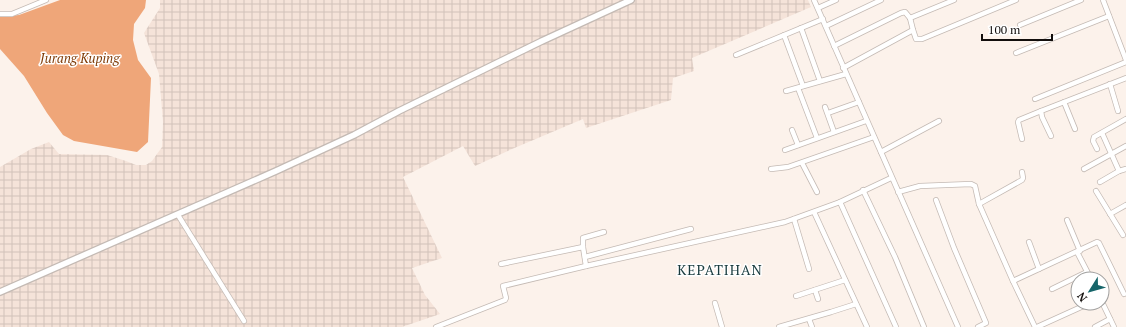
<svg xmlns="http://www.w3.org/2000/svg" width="1126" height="327" viewBox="0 0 1126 327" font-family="'PT Serif',serif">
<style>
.industrial{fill:url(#industrial-grid)}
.water{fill:#efa679}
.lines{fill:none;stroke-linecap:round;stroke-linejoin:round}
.minor-casing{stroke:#c4bab4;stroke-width:6}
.tertiary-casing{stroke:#c4bab4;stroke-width:8}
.minor{stroke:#fff;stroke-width:4.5}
.tertiary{stroke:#fff;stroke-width:5.5}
.labels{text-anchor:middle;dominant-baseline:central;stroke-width:3;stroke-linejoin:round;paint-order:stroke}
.water-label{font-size:13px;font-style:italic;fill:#803e0a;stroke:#fff}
.quarter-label{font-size:14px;letter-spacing:1px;fill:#193b3e;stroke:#fff}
</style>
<defs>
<pattern id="industrial-grid" width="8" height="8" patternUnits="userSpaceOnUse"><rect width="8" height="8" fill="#f5e3d9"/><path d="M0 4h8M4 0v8" fill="none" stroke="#d1c2b9"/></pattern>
</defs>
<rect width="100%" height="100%" fill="#fcf2eb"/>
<polygon class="industrial" points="160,0 808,0 811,7 692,58 694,71 673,78 671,100 586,128 583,119 512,149 475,166 463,146 403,177 442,258 412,268 425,295 440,314 402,327 0,327 0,167 31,149 49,142 59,154 107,155 126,161 136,165 146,165 152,161 162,147 163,122 159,74 144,33 160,8"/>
<polygon class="water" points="60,0 146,0 145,8 134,24 133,40 138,60 151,78 148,142 137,152 74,141 63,135 47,113 24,76 0,49 0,17 19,15"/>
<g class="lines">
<defs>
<g id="minor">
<polyline points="814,0 958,327"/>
<polyline points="1103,0 1126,60"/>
<polyline points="818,8 836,0"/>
<polyline points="0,14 12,14 46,0"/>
<polyline points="910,18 913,30"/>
<polyline points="1020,25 1081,0"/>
<polyline points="826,26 881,0"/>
<polyline points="801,28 820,81"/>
<polyline points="784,35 803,86"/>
<polyline points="834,46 901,13 905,12 910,18 954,0"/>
<polyline points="1016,53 1109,16"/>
<polyline points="736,55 823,19"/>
<polyline points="843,68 913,30 916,39 922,39 1016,0"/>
<polyline points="1110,84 1118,111"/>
<polyline points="798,88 817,138"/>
<polyline points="786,91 846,74"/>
<polyline points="1035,99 1126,62"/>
<polyline points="1064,102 1075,129"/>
<polyline points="825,107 834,132"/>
<polyline points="828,113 859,102"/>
<polyline points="792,130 798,145"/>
<polyline points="1102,133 1119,171"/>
<polyline points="1051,136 1042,117 1041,111 1126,78"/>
<polyline points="1022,139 1018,122 1019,120 1041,111"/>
<polyline points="1097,149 1093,141 1094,137 1126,119"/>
<polyline points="785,150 866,121"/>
<polyline points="881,152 939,121"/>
<polyline points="802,163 817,192"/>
<polyline points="771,169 788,167 874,137"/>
<polyline points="1084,169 1126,146"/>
<polyline points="1100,182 1119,171 1126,169"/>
<polyline points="863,190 895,257 924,327"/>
<polyline points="1096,191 1123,235"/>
<polyline points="898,192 920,186 971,184 975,186 979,204"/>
<polyline points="936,200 954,248 986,323 978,327"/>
<polyline points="840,202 896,327"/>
<polyline points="814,212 867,327"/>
<polyline points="1110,214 1126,205"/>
<polyline points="178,215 244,321"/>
<polyline points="794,219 809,269"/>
<polyline points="1067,220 1080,251"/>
<polyline points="1029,242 1039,269"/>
<polyline points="583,247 583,238 604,232"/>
<polyline points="1077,252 1091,279"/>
<polyline points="585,257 691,229"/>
<polyline points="501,264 583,247 586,266 785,222 840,202 891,178"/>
<polyline points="1013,281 979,204 1022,180 1023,178 1022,172"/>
<polyline points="1052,289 1087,272"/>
<polyline points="815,290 818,299"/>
<polyline points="796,296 845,280"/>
<polyline points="1102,302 1114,327"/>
<polyline points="715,303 722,327"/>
<polyline points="809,319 812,327"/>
<polyline points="436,327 505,300 506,298 503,286 586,266"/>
<polyline points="779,327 831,312 856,304"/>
<polyline points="1035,327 1013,281 1097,242 1099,243 1124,294"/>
<polyline points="1037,327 1090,303"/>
<polyline points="1095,327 1110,319"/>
</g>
<polyline id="tertiary" points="0,292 276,171 354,135 399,111 542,41 631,0"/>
</defs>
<use href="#minor" class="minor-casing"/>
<use href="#tertiary" class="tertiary-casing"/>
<use href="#minor" class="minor"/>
<use href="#tertiary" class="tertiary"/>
</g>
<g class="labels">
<g class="water-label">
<text x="80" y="58">Jurang Kuping</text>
</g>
<g class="quarter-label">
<text x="720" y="269">KEPATIHAN</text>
</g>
</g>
<g transform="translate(1090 291) rotate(233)"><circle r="19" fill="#ffffff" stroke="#a09f9e"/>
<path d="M0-3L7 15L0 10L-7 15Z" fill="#16656a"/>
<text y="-6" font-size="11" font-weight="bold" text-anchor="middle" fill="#120e0c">N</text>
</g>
<path d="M982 34v6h70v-6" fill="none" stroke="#120e0c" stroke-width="2"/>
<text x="988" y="34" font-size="12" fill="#120e0c" stroke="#ffffff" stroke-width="3" paint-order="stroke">100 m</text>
</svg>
